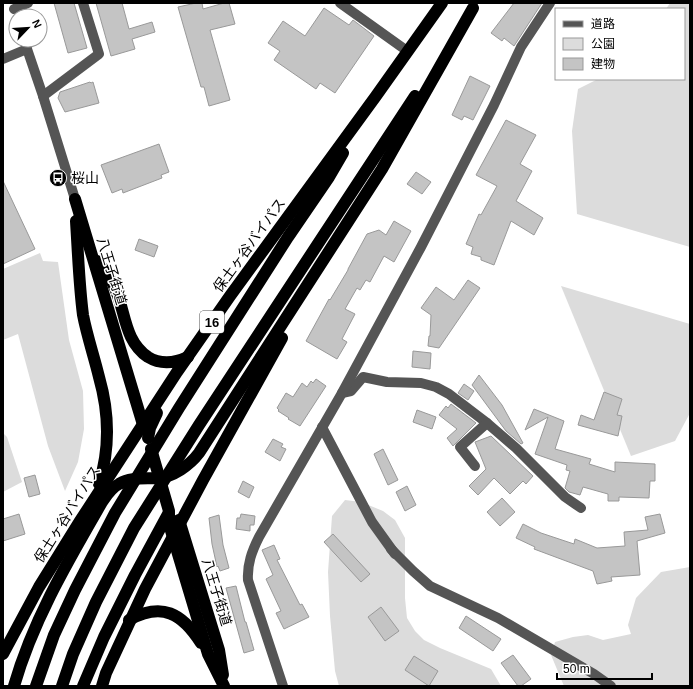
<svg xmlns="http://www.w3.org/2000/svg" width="693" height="689" viewBox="0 0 693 689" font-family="Helvetica,'Noto Sans JP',sans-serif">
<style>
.green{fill:#dcdcdc}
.building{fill:#c4c4c4;stroke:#999}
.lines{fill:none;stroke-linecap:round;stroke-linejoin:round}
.minor{stroke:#555;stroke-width:10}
.highway{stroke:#000;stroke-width:12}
.labels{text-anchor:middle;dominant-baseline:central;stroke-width:3;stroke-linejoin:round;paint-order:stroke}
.shield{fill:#fff;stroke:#4c4c4c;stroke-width:1}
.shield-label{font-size:13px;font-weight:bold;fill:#000}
.poi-label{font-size:14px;fill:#000;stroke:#fff;text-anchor:start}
.street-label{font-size:14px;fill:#000;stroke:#fff}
</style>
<rect width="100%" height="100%" fill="#fff"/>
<g class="green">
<polygon points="670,3 690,3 690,247 577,214 572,131 578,89 598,79 684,79 684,9 666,9"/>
<polygon points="40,253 43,261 58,262 69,340 83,391 84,429 78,462 65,491 48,446 18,334 3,340 3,269"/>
<polygon points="561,286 690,324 690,413 675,441 631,456"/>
<polygon points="3,433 7,437 22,482 3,492"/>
<polygon points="345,500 361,502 383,511 395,520 405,538 405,598 407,618 415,631 424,640 440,648 491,669 501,686 339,686 335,671 330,616 328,572 332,516"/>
<polygon points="690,567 690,686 564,686 551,655 555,642 573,637 588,635 603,640 631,634 628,625 636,598 661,572"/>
</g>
<g class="building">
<polygon points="54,3 74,3 87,48 68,53"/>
<polygon points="96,3 122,3 129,29 152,22 155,32 132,39 135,49 111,56"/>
<polygon points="196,3 202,3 203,9 224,3 229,3 235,24 210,30 230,100 209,106 204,87 201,87 178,7"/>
<polygon points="514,3 542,3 514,46 504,38 502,41 491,33"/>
<polygon points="324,8 349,25 353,20 374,36 335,93 320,83 316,89 274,60 280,51 268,43 283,21 305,36"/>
<polygon points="470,76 490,86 473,120 464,116 462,120 452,115"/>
<polygon points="90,82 91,83 93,82 99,103 65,112 58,98 60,92"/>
<polygon points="506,120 536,135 520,164 532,171 516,201 543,218 534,235 511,221 494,265 481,260 481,257 471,254 473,247 466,244 479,214 481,215 497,186 476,175"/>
<polygon points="159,144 169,172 161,175 162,178 123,193 122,189 112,193 101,165"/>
<polygon points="416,172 431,182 422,194 407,184"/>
<polygon points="3,181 35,249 3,264"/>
<polygon points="394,221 411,231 394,262 384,256 370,282 366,280 360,290 357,288 345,309 355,314 342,339 347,342 337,359 306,341 329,299 330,300 348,270 348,269 367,234 379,230 386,235"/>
<polygon points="139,239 158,246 154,257 135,250"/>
<polygon points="468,280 480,288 439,348 428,346 429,336 430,336 431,315 421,308 436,287 454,300"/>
<polygon points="413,351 431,353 430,369 412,367"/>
<polygon points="479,375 502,405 523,443 521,444 506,431 472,385"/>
<polygon points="316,379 326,386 300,426 288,419 289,418 278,411 279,410 277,408 286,393 293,397 302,383 307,387 311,381 313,383"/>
<polygon points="464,384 474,391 468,400 458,393"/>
<polygon points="604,392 622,399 617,415 622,416 618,436 578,425 581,415 594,420"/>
<polygon points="451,404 476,423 453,446 447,438 457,429 439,415 446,406 448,408"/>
<polygon points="534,409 564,421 555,449 591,459 589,464 615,472 615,462 655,464 655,481 650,481 649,498 619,497 619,501 608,501 608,494 583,487 580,495 569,492 565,488 570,471 566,470 567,465 535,454 548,417 525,430"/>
<polygon points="417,410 436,417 432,429 413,422"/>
<polygon points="491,436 533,476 526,484 523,481 510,494 494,478 478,495 469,486 486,469 475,442"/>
<polygon points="273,439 283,444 281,447 286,449 280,461 265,452"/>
<polygon points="383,449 398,480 388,485 374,454"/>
<polygon points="35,475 40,494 29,497 24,478"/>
<polygon points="243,481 254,487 249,498 238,492"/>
<polygon points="407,486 416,505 405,511 396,492"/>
<polygon points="502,498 515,512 500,526 487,512"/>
<polygon points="19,514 25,534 3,541 3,519"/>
<polygon points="241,514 255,516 254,525 250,525 250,531 236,529 237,518 240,518"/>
<polygon points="660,514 665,533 637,541 640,575 611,577 612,581 597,584 593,571 534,549 535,547 516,538 523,524 541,533 574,544 575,539 597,548 625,546 624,532 648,530 645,517"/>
<polygon points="219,515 223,545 229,568 220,571 218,566 217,567 212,544 209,518"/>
<polygon points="333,534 370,574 361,582 324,542"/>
<polygon points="274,545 280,559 277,560 300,605 302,604 309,617 284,629 276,613 281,611 266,579 273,575 262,550"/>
<polygon points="236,586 245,622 246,622 254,650 244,653 226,588"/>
<polygon points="381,607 399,631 385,641 368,617"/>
<polygon points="466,616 501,639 493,651 459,628"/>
<polygon points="513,655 531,679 521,686 518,686 501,663"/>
<polygon points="414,656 438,671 429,686 405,670"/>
</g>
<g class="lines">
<g class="minor">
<polyline points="340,3 403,48"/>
<polyline points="14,9 28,3"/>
<polyline points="24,40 43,96 75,199"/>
<polyline points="3,59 27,49"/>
<polyline points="43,96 99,54 83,3"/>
<polyline points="342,393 351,391 363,377 387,382 421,383 436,387 449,394 487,423 516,448 565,497 581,508"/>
<polyline points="322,427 372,522 395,554"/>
<polyline points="475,466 460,447 487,423"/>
<polyline points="391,549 413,571 430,586 498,618 594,674 611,686"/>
<path d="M283,686L248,580C247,564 252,551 259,537L342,393L421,247L494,105L521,47L550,3"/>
</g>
<g class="highway">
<polyline points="75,199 144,428"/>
<path d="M76,221C78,252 79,284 83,315C87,336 94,356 99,377C109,412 110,449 99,484"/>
<path d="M97,261C103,269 110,277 114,286C126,310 123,340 148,357C161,365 175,363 188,357"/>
<polyline points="148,438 150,428 157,413"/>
<polyline points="151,449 169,511 169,524 208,654 224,686"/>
<polyline points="179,520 219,650 223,675"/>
<path d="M129,620C162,602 182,613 201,643"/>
<polyline points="3,654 39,587 80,521 177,372 230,296 376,96 442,3"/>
<path d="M14,686C33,620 68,561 102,502C107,495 111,488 119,484C131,477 144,479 158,478C173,477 190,465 199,453L382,169L473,8"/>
<polyline points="36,686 54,635 75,590 115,513 179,408 288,237 329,177 343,153"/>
<polyline points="62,686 73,654 96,602 134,528 199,425 415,96"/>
<polyline points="83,686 104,637 135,575 168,514"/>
<polyline points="102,686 106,673 145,589 203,480 282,338"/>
</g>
</g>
<defs>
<symbol id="bus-disc" viewBox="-11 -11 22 22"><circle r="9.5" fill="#000" stroke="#fff"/><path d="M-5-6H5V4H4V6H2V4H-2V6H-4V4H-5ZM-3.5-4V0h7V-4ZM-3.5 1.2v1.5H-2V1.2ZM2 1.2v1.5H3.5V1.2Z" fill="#fff"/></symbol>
</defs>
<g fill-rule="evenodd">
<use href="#bus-disc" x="48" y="168" width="20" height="20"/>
</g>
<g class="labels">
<rect class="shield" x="200" y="311" width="24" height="22" rx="3"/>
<g class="shield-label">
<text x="212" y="322">16</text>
</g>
<g class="poi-label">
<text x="71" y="178">桜山</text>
</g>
<g class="street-label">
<text transform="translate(249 245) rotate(-54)">保土ヶ谷バイパス</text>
<text transform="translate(112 271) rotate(73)">八王子街道</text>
<text transform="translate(67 514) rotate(-58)">保土ヶ谷バイパス</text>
<text transform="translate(217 592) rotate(73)">八王子街道</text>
</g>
</g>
<rect width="693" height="689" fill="none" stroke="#000000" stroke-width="8"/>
<rect x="555" y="8" width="130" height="72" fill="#ffffff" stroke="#999999"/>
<rect x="563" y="21" width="20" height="6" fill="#555555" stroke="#999999"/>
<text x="591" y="28" font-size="12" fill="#000000">道路</text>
<rect x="563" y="38" width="20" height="12" fill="#dcdcdc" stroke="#999999"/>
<text x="591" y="48" font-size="12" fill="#000000">公園</text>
<rect x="563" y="58" width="20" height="12" fill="#c4c4c4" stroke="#999999"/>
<text x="591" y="68" font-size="12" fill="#000000">建物</text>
<g transform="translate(28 28) rotate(65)"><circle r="19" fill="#ffffff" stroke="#999999"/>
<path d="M0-3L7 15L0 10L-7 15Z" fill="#000000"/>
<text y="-6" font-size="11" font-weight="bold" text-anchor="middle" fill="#000000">N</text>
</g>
<path d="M557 673v6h95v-6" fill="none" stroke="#000000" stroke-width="2"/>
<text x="563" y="673" font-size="12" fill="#000000" stroke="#ffffff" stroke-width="3" paint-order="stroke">50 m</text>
</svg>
